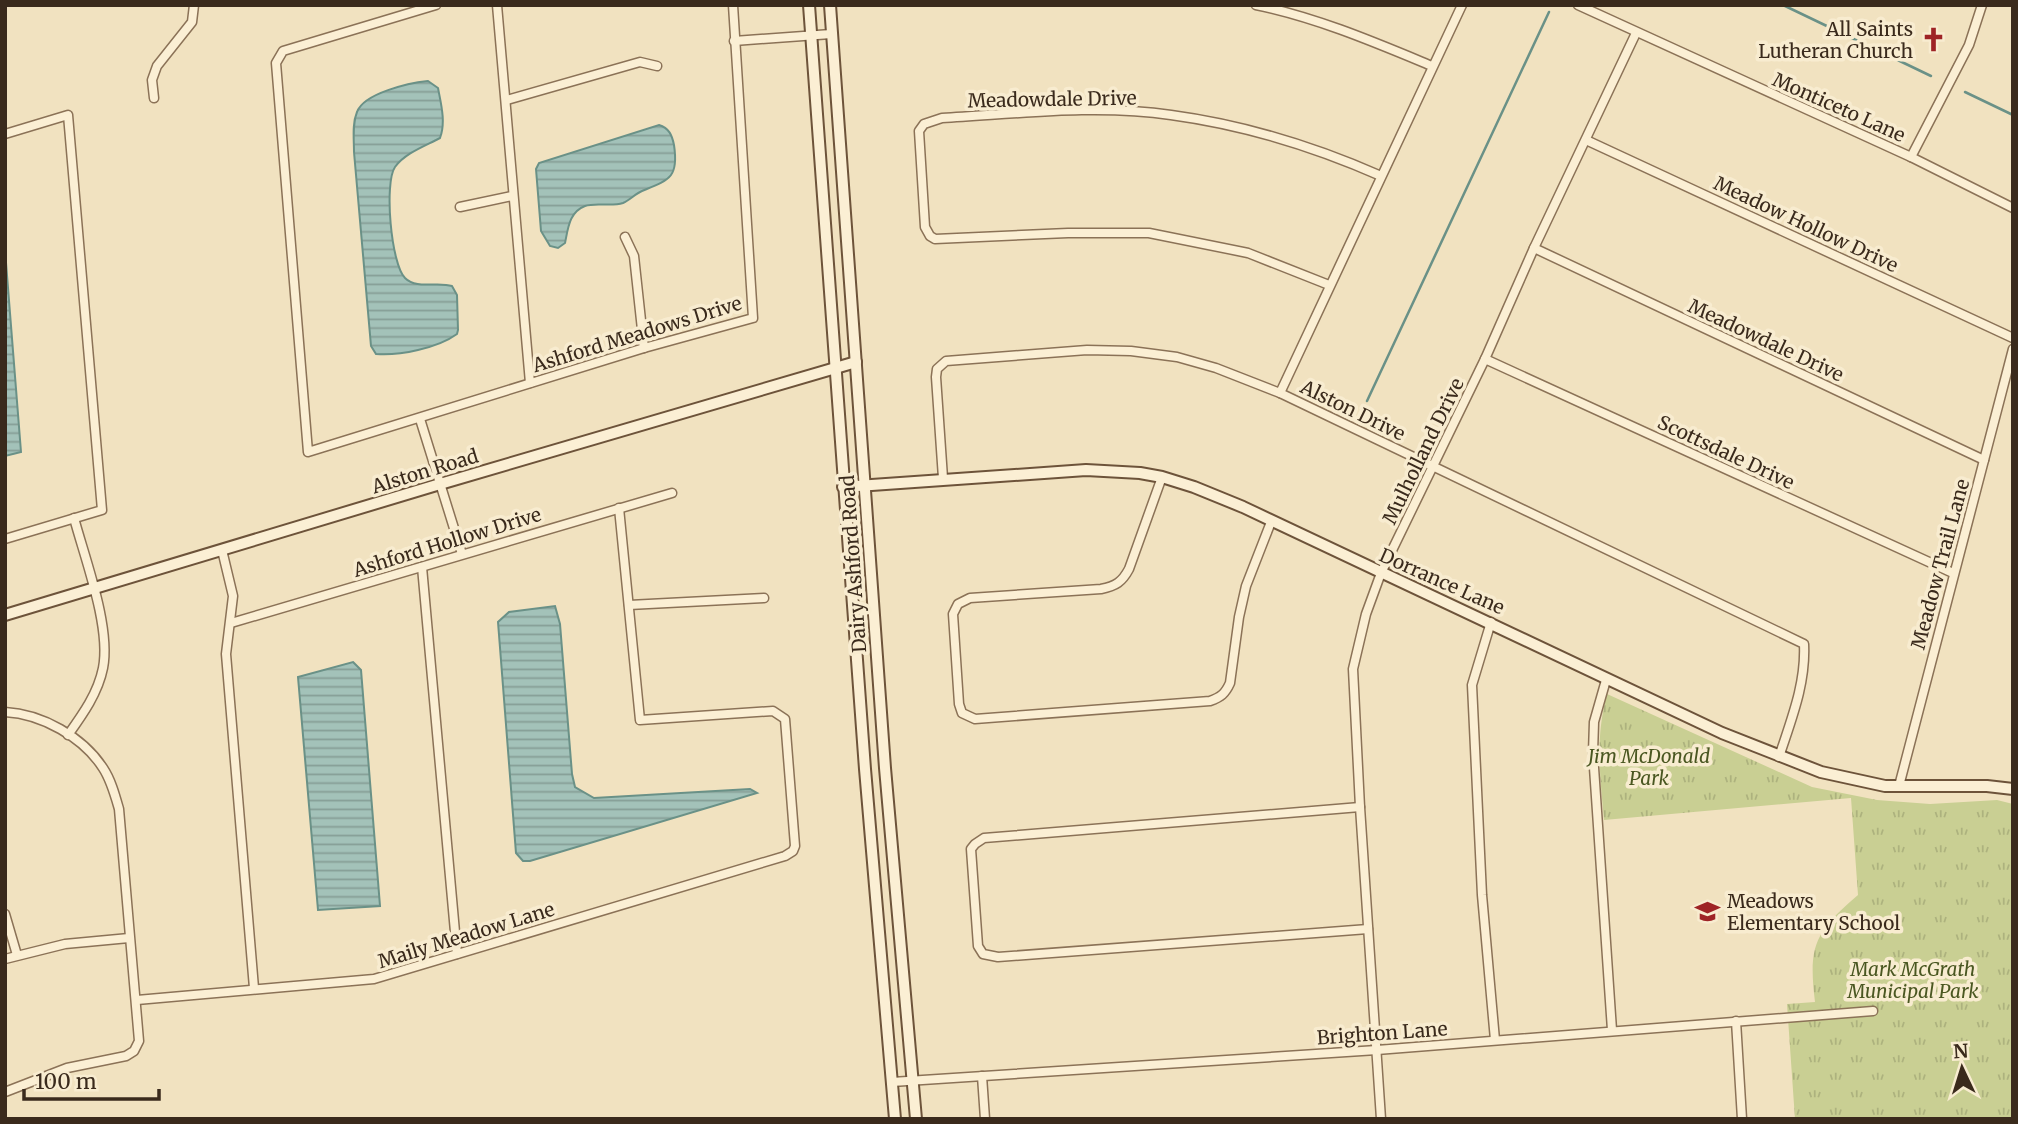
<svg xmlns="http://www.w3.org/2000/svg" width="2018" height="1124" viewBox="0 0 2018 1124" font-family="Merriweather,serif">
<style>
.park{fill:url(#park-tufts)}
.water{fill:url(#water-rules);stroke:#6a9187;stroke-width:2}
.lines{fill:none;stroke-linecap:round;stroke-linejoin:round}
.stream{stroke:#6a9187;stroke-width:2.5}
.street-casing{stroke:#8b7257;stroke-width:11}
.secondary-casing{stroke:#6d533a;stroke-width:14}
.street{stroke:#fbefd4;stroke-width:8}
.secondary{stroke:#fbefd4;stroke-width:10}
.labels{text-anchor:middle;dominant-baseline:central;stroke-width:7;stroke-linejoin:round;paint-order:stroke}
.poi-label{font-size:19px;fill:#3a2a1c;stroke:#f8ecd0;text-anchor:end}
.street-label{font-size:19px;fill:#3a2a1c;stroke:#f8ecd0}
.park-label{font-size:19px;font-style:italic;fill:#4a5721;stroke:#f8ecd0}
</style>
<defs>
<pattern id="park-tufts" width="24" height="20" patternUnits="userSpaceOnUse" patternTransform="scale(1.75)"><rect width="24" height="20" fill="#c9cf93"/><path d="M3 7l-1-3M5 7V3M7 7l1-3M15 17l-1-3M17 17v-4M19 17l1-3" fill="none" stroke="#adb27e"/></pattern>
<pattern id="water-rules" width="6" height="5" patternUnits="userSpaceOnUse" patternTransform="scale(1.75)"><rect width="6" height="5" fill="#a3c2b9"/><path d="M0 2.5h6" fill="none" stroke="#869e96"/></pattern>
</defs>
<rect width="100%" height="100%" fill="#f1e2c0"/>
<path class="park" d="M1607,694L1812,787L1877,800L1930,804L1997,800L2013,804V1119H1795L1787,1004L1815,1002C1808,945 1815,932 1858,895L1851,798L1604,820C1600,775 1595,739 1607,694Z"/>
<g class="water">
<path d="M428,81L438,88C441,104 446,122 440,138C425,146 405,153 395,167C384,183 391,264 405,278C417,290 437,281 452,286L457,295L458,330L457,334C438,348 399,356 376,354L371,346L354,152C354,139 352,124 357,112C364,93 409,83 428,81Z"/>
<path d="M659,125C669,128 672,135 674,145C679,178 669,180 642,191C635,194 630,200 623,203C611,207 596,202 585,206C569,212 568,229 565,243L558,248L550,246L541,231L536,169L539,163Z"/>
<polygon points="5,250 21,452 5,456"/>
<polygon points="555,606 560,624 572,774 575,787 594,798 750,789 757,793 530,861 523,861 516,853 498,622 509,612"/>
<polygon points="353,662 361,670 380,906 318,910 298,677"/>
</g>
<g class="lines">
<g class="stream">
<polyline points="1783,5 1931,76"/>
<polyline points="1965,92 2013,115"/>
<polyline points="1367,401 1549,12"/>
</g>
<defs>
<g id="street">
<polyline points="436,5 283,51 276,63 308,452 644,348 753,318 733,5"/>
<polyline points="497,5 530,383"/>
<path d="M1256,5C1318,18 1374,42 1432,66"/>
<polyline points="1578,5 1911,157 2013,208"/>
<polyline points="734,41 831,34"/>
<polyline points="154,98 152,80 157,66 192,22 194,5"/>
<polyline points="507,100 640,62 657,66"/>
<polyline points="5,134 68,115 102,510 5,539"/>
<polyline points="1586,140 2013,338"/>
<polyline points="1911,157 1969,45 1982,5"/>
<polyline points="460,207 512,196"/>
<polyline points="625,237 634,256 644,348"/>
<polyline points="1534,248 1984,460"/>
<path d="M1329,285L1248,253L1149,233H1068L935,239L930,236L925,227L919,131L924,124L942,118C1017,114 1096,104 1171,115C1245,125 1313,146 1381,176"/>
<polyline points="1485,359 1953,573"/>
<polyline points="1280,393 1462,5"/>
<polyline points="420,419 462,554"/>
<path d="M1162,477L1129,569C1122,582 1116,586 1101,589L970,598L958,604L953,614L959,704L962,713L975,719L1210,701C1221,697 1225,694 1230,683L1239,617L1246,586L1271,522"/>
<path d="M943,478L936,377L937,369L946,361L1087,350L1131,351L1177,357L1216,368L1280,393L1804,644C1806,684 1791,720 1779,757"/>
<polyline points="222,550 233,596 226,654 254,988"/>
<polyline points="422,567 457,954"/>
<polyline points="629,605 764,598"/>
<polyline points="1491,622 1472,685 1482,895 1495,1040"/>
<polyline points="231,623 672,493"/>
<polyline points="1606,680 1594,722 1593,753 1612,1030"/>
<path d="M5,712C42,714 83,737 103,768C111,780 115,795 119,809L139,1041L134,1051L126,1056L67,1068L5,1092"/>
<path d="M68,735C83,714 98,693 103,668C111,627 85,559 74,518"/>
<polyline points="1899,786 2013,349"/>
<polyline points="1360,807 984,838 975,844 971,849 978,946 983,954 998,957 1368,929"/>
<polyline points="5,914 17,955"/>
<polyline points="5,959 65,944 129,938"/>
<polyline points="137,1000 374,979 785,856 793,851 795,846 785,719 773,711 640,720 619,508"/>
<polyline points="1736,1021 1742,1119"/>
<polyline points="982,1076 985,1119"/>
<polyline points="892,1082 1377,1050 1873,1011"/>
<polyline points="1381,1119 1360,807 1353,669 1366,614 1381,573 1485,359 1534,248 1636,33"/>
</g>
<g id="secondary">
<polyline points="809,5 865,769 895,1119"/>
<polyline points="830,5 885,768 916,1119"/>
<polyline points="843,487 1086,470 1140,473 1162,477 1194,487 1243,507 1722,733 1821,772 1885,786 1987,786 2013,789"/>
<polyline points="5,615 440,484 856,362"/>
</g>
</defs>
<use href="#street" class="street-casing"/>
<use href="#secondary" class="secondary-casing"/>
<use href="#street" class="street"/>
<use href="#secondary" class="secondary"/>
</g>
<defs>
<symbol id="church-bare" viewBox="-9 -9 18 18"><path d="M-1.2-6h2.4v3.5h3.3v2.4h-3.3V6h-2.4V-.1h-3.3v-2.4h3.3Z" fill="#9e2325" stroke="#f8ecd0" stroke-width="2.5" paint-order="stroke"/></symbol>
<symbol id="school-bare" viewBox="-9 -9 18 18"><path d="M0-5L7-2L0 1L-7-2ZM-4 1L0 2.5L4 1V4Q0 6-4 4Z" fill="#9e2325" stroke="#f8ecd0" stroke-width="2.5" paint-order="stroke"/></symbol>
</defs>
<g fill-rule="evenodd">
<use href="#church-bare" x="1916" y="22" width="35" height="35"/>
<use href="#school-bare" x="1690" y="894" width="35" height="35"/>
</g>
<g class="labels">
<g class="poi-label">
<text x="1913" y="29">All Saints<tspan x="1913" dy="22">Lutheran Church</tspan></text>
<text x="1727" y="901" text-anchor="start">Meadows<tspan x="1727" dy="22">Elementary School</tspan></text>
</g>
<g class="street-label">
<text transform="translate(1052 99) rotate(-1)">Meadowdale Drive</text>
<text transform="translate(1839 107) rotate(24)">Monticeto Lane</text>
<text transform="translate(1806 224) rotate(25)">Meadow Hollow Drive</text>
<text transform="translate(637 334) rotate(-17)">Ashford Meadows Drive</text>
<text transform="translate(1766 340) rotate(25)">Meadowdale Drive</text>
<text transform="translate(1353 410) rotate(26)">Alston Drive</text>
<text transform="translate(1423 451) rotate(-64)">Mulholland Drive</text>
<text transform="translate(1726 452) rotate(25)">Scottsdale Drive</text>
<text transform="translate(425 471) rotate(-17)">Alston Road</text>
<text transform="translate(447 542) rotate(-17)">Ashford Hollow Drive</text>
<text transform="translate(853 564) rotate(-94)">Dairy Ashford Road</text>
<text transform="translate(1940 564) rotate(-75)">Meadow Trail Lane</text>
<text transform="translate(1442 581) rotate(24)">Dorrance Lane</text>
<text transform="translate(466 935) rotate(-17)">Maily Meadow Lane</text>
<text transform="translate(1382 1033) rotate(-4)">Brighton Lane</text>
</g>
<g class="park-label">
<text x="1649" y="756">Jim McDonald<tspan x="1649" dy="22">Park</tspan></text>
<text x="1913" y="969">Mark McGrath<tspan x="1913" dy="22">Municipal Park</tspan></text>
</g>
</g>
<rect width="2018" height="1124" fill="none" stroke="#3a2a1c" stroke-width="14"/>
<g transform="translate(1962 1068) rotate(356)" stroke="#f8ecd0" stroke-width="5" paint-order="stroke">
<path d="M0-5L12 26L0 18L-12 26Z" fill="#3a2a1c"/>
<text y="-10" font-size="19" font-weight="bold" text-anchor="middle" fill="#3a2a1c">N</text>
</g>
<path d="M24 1089v10h135v-10" fill="none" stroke="#3a2a1c" stroke-width="3.5"/>
<text x="35" y="1089" font-size="21" fill="#3a2a1c" stroke="#f8ecd0" stroke-width="5" paint-order="stroke">100 m</text>
</svg>
